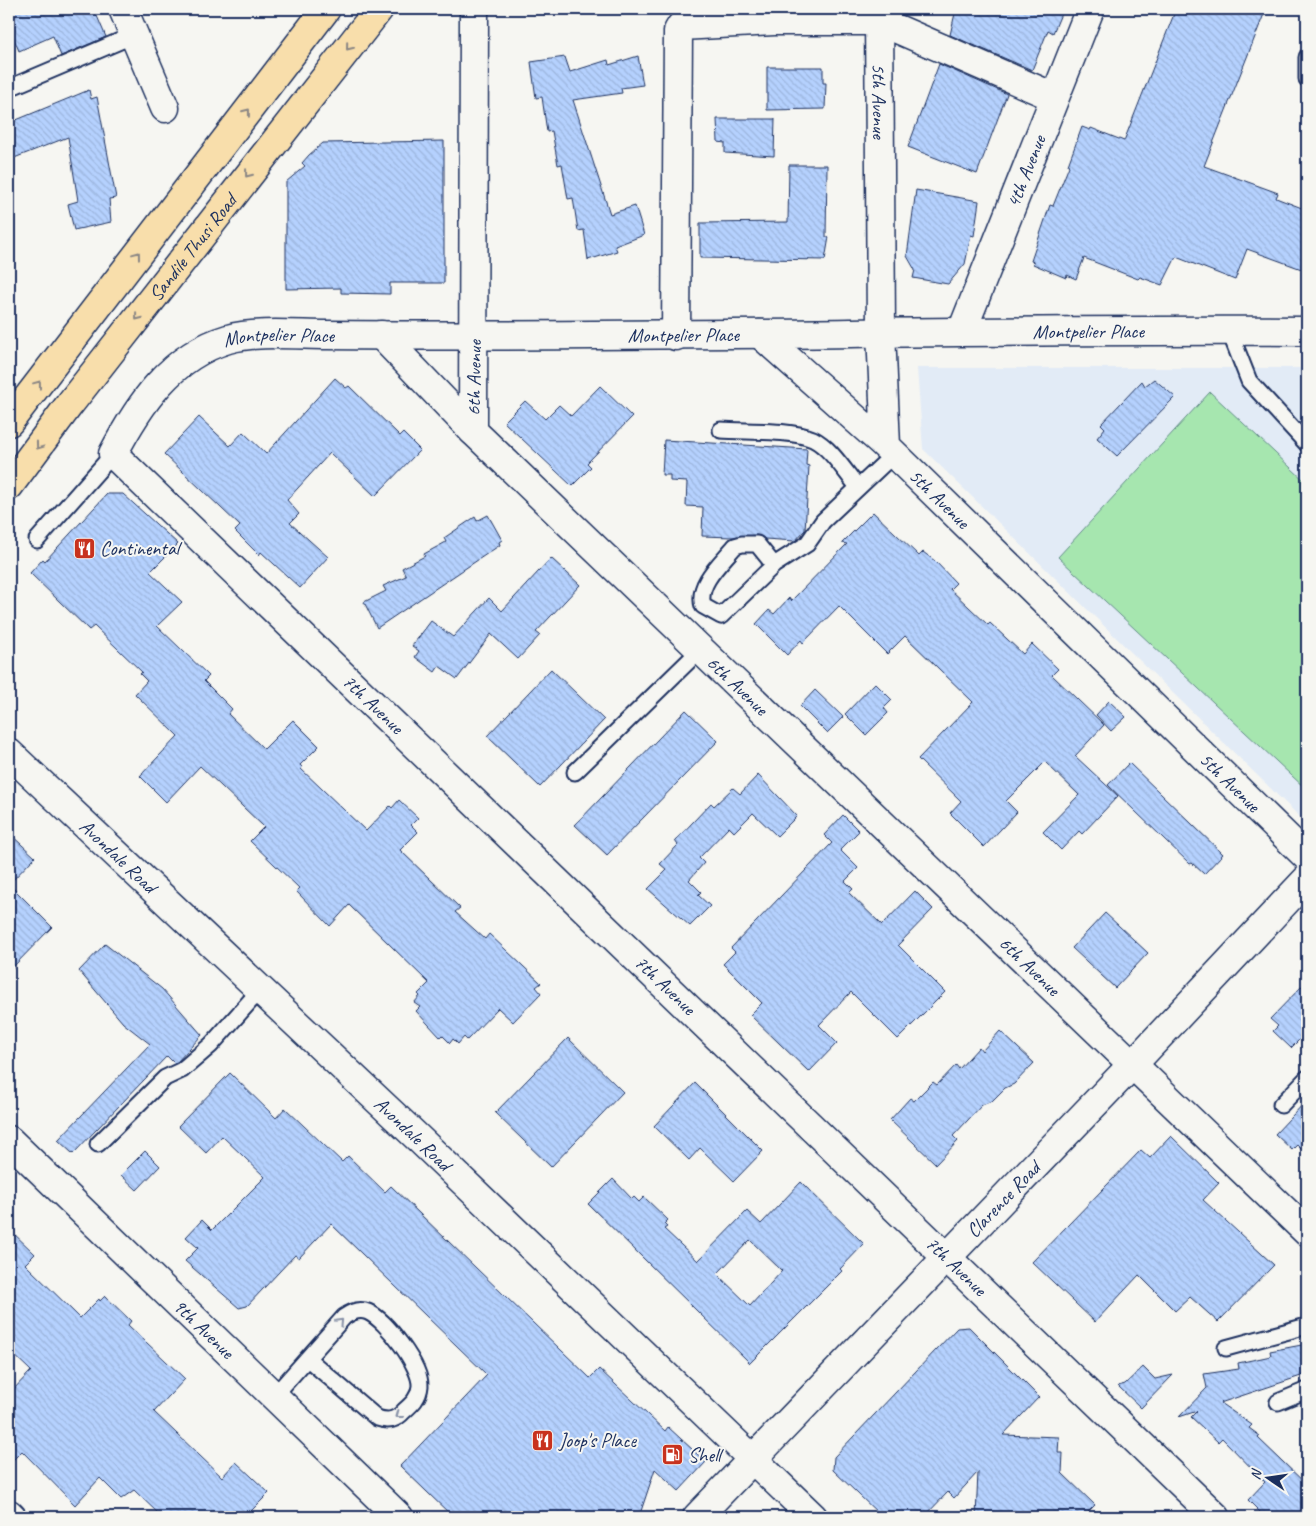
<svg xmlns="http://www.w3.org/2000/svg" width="1316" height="1526" viewBox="0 0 1316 1526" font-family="Caveat,sans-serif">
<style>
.built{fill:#e2ebf6}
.green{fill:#a6e6af;stroke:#608a86}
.building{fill:url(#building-back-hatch);stroke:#1b2f5e;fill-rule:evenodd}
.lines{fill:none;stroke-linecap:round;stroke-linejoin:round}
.lane-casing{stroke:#1b2f5e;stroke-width:19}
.street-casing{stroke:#1b2f5e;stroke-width:31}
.primary-casing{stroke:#1b2f5e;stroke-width:31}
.lane{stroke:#f6f6f2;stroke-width:15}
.street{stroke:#f6f6f2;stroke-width:28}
.primary{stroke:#f8deab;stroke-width:28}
.oneway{stroke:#8a8684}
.oneway2{stroke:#8892a8}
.labels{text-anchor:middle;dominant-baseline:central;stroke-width:4;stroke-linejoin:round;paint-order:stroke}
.street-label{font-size:20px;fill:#1b2f5e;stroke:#f6f6f2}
.poi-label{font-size:20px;fill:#1b2f5e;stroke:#f6f6f2;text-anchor:start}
</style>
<defs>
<pattern id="building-back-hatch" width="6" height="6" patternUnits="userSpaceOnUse" patternTransform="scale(1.25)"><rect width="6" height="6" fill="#b5d1fe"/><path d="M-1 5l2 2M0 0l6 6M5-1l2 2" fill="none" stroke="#9bb4dc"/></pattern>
</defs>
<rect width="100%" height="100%" fill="#f6f6f2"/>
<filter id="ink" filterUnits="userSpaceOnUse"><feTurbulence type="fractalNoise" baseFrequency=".02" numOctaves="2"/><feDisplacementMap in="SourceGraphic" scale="10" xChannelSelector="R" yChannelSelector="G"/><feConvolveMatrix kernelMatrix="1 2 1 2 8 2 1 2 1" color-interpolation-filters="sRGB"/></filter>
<g filter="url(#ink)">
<polygon class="built" points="917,368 1307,368 1307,816 1303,820 923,449"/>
<polygon class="green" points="1210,392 1307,483 1307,790 1058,557"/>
<g class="building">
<polygon points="9,9 94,9 106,37 61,56 53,36 19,51 9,27"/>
<polygon points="956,9 1063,9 1053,33 1048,30 1032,70 950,35"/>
<polygon points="1176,9 1266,9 1204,166 1278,193 1276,198 1307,210 1307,271 1247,249 1235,280 1176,257 1162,285 1140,277 1138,279 1084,258 1076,279 1067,275 1066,278 1033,264 1034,262 1031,261 1050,205 1053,206 1069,166 1068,165 1082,127 1090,130 1091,128 1124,141"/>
<polygon points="638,56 643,85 621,88 622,93 573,100 610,214 635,206 644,235 615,246 617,251 588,260 584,230 578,231 573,198 568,199 562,164 558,165 552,131 547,132 542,97 536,98 531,62 565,57 570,72 608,60 609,65"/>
<polygon points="939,64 1007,94 977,174 908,147"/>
<polygon points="767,67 823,67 823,83 826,83 825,109 767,110"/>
<polygon points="89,90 91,99 97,97 116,198 109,199 111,222 74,230 68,204 78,201 68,137 9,160 9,123"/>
<polygon points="717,119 775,119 774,156 725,153 725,143 718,142"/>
<polygon points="444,141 444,283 390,283 390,294 341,293 341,288 286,289 286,182 305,166 302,163 309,155 323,143"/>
<polygon points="789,165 827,165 826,237 829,237 825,260 700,258 700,223 788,222"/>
<polygon points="916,190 979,201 974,236 971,235 965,264 948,284 913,278 915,270 907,256"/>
<polygon points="335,378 346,388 349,386 400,436 403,433 420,450 375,496 330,453 287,500 299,514 290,523 328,557 300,588 261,552 259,555 235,531 240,526 164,454 199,417 230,446 243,432 266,454"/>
<polygon points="1154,379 1175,397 1117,456 1097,438 1105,428 1101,424 1142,381 1145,386"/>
<polygon points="600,386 632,417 587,463 591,467 572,486 504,422 525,401 545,419 559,405 571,416"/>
<polygon points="664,440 807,449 806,465 809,466 805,530 795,541 765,539 757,535 732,537 702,536 703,507 686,506 687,482 670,481 670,475 662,475"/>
<polygon points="107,494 123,494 178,544 150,572 182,602 157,626 209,676 204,681 232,709 228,714 264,749 293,720 319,746 300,765 302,767 301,769 366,831 390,806 392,808 399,800 418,818 411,825 418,832 400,850 460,908 455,912 485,939 489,934 541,983 536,987 541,993 513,1022 498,1008 467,1040 464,1037 458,1044 453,1039 450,1043 442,1035 440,1037 416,1011 420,1007 414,1003 420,996 418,994 429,983 349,905 330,926 296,891 299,888 250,841 264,827 200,766 166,802 140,776 178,736 135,694 147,681 140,674 142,672 94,626 89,630 30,573 43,559 45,561"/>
<polygon points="873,512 919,556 923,552 935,561 956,583 950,589 988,625 990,623 1023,654 1032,644 1058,669 1052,675 1104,725 1075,756 1118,796 1082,834 1079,831 1061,850 1043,832 1079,795 1045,762 1006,801 1017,812 984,847 950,813 961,801 918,759 973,702 905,636 887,654 839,606 803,643 801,640 787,655 756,624 769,610 774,614 789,598 791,601 847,544 842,543"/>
<polygon points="488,515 502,540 499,542 500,545 377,628 364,602 386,591 383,586 406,576 402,568 425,556 424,554 446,542 444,538 475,517 477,521"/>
<polygon points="551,558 580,585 536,632 540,635 518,659 491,634 457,679 439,666 435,672 415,657 419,651 412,646 431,621 453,637 489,598 502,611"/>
<polygon points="551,669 604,720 540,787 487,736"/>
<polygon points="875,683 892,700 884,708 888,713 866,735 845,714"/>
<polygon points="815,690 843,717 827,733 800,706"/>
<polygon points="1109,701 1126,717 1111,731 1096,715"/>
<polygon points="686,710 718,741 607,855 575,825"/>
<polygon points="1129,763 1223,854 1204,874 1192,863 1190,864 1108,785"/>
<polygon points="758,775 797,816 777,836 753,813 734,832 729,827 699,858 704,863 689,880 701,892 698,895 710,906 690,926 648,889 667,870 660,864 678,845 675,841 711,803 714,806 733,788 740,794"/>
<polygon points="843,815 859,831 840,850 858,868 845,881 853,889 849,893 882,925 915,891 933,909 898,945 945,992 898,1039 851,992 819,1025 837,1043 809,1072 750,1015 762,1003 723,964 735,952 731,948 832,843 824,835"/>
<polygon points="9,833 35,857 9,884"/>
<polygon points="9,884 52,927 9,971"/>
<polygon points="1105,913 1148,953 1115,988 1072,948"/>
<polygon points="105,944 162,989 202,1035 177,1062 174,1063 167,1056 73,1154 58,1140 150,1044 123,1023 79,971"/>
<polygon points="1307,981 1307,1032 1291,1048 1273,1031 1278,1026 1270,1019"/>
<polygon points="1000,1031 1034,1063 1014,1084 1005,1088 992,1101 982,1105 953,1136 958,1141 936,1164 890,1120 910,1098 914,1101 933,1082 937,1085 956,1065 959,1069 979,1047 982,1051"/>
<polygon points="568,1038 623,1092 551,1167 495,1113"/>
<polygon points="230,1073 276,1118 285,1108 342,1162 348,1156 385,1192 391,1186 590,1378 599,1369 665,1431 668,1427 706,1462 679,1491 655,1469 639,1517 453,1517 400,1466 487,1375 331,1224 299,1258 295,1255 247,1306 239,1308 185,1261 198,1248 186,1237 202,1220 212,1230 265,1177 222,1136 206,1153 178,1126"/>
<polygon points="695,1083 763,1151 734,1181 700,1148 689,1160 654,1126"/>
<polygon points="1307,1100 1307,1155 1297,1145 1292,1150 1275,1134"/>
<polygon points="1171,1136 1219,1183 1203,1200 1274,1265 1218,1322 1190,1297 1175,1311 1139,1275 1095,1322 1032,1262 1141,1150 1150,1158"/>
<polygon points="145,1151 160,1166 137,1190 121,1175"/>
<path d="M613,1179L632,1199L634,1197L639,1202L644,1197L668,1220L664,1224L667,1227L664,1229L698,1261L747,1211L761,1224L801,1182L864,1244L840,1269L842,1271L750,1363L588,1204ZM750,1240L782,1271L750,1306L717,1274Z"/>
<polygon points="9,1229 35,1254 25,1264 80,1318 99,1299 100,1301 105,1296 131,1321 128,1325 185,1379 154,1412 222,1477 236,1462 269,1493 245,1517 162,1517 134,1490 121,1499 100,1478 75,1505 22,1451 9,1464 9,1394 31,1371 9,1350"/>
<polygon points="969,1327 1039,1397 1003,1435 1059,1437 1058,1453 1063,1453 1062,1473 1095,1505 1083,1517 976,1517 978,1472 954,1498 948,1492 924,1517 882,1517 833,1470 834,1457 957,1328"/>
<polygon points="1307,1344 1307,1374 1220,1403 1252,1425 1249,1428 1260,1436 1258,1438 1307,1485 1307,1517 1265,1517 1248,1500 1265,1482 1222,1438 1218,1442 1191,1417 1197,1411 1179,1417 1207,1388 1204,1374 1239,1369 1238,1363 1271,1356 1270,1351"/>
<polygon points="1143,1367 1155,1379 1173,1375 1141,1408 1118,1386 1125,1384"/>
</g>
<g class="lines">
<defs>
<g id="lane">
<polyline points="1307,57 1307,79"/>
<polyline points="9,88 134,35"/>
<polyline points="1229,330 1249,381 1307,444"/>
<path d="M721,430C747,432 789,429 813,439C831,448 845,472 858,487"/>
<polyline points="37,540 113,454"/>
<path d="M774,565L757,544H742L735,546C722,562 696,584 703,606L721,616L774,565L807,544L823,521L894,454"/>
<polyline points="575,772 701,649"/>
<polyline points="1281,1105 1307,1078"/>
<polyline points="98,1144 165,1078 182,1070 211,1045 260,990"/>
<polyline points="1226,1348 1307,1326"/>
<path d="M274,1396L344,1317C351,1312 359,1308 368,1312C386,1320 421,1366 420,1386C419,1398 412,1404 404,1411C396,1420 389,1422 377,1418L308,1359"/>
<polyline points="1278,1402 1307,1390"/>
</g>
<g id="street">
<polyline points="123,9 165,108"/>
<path id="s1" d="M474,9L473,431L1307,1232"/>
<path id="s2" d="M879,9L881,332L886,446L1307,857"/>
<path id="s3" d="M962,331L1090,9"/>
<polyline points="760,334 886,446"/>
<polyline points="381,335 473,431"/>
<polyline points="676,336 678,31 681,26 774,21 879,21 1054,97"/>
<path id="s4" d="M9,753L418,1138L813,1517"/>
<path id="s5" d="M9,1140L399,1517"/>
<polyline points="9,1514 12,1517"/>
<path id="s6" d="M697,1517L1133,1064L1307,879"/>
<path id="s7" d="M1216,1517L113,454C139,404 171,356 228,339C255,331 298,335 327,335C654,338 980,329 1307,331"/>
</g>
<g id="primary">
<polyline points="9,422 326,9"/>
<path id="s8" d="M9,486L69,405L379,9"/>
</g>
</defs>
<use href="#lane" class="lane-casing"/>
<use href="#street" class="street-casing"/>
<use href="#primary" class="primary-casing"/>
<use href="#lane" class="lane"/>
<use href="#street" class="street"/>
<use href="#primary" class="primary"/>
</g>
<defs><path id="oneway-chevron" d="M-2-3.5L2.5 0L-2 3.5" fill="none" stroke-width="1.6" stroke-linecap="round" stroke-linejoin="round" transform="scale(1.25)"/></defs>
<g class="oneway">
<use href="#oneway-chevron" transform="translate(349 47) rotate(129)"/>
<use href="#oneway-chevron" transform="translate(247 112) rotate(-52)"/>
<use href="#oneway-chevron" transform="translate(248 174) rotate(128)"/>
<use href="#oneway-chevron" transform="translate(137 255) rotate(-53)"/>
<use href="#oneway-chevron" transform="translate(138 317) rotate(128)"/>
<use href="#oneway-chevron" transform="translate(38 384) rotate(-53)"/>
<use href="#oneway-chevron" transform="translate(39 446) rotate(126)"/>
</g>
<g class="oneway2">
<use href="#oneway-chevron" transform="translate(340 1322) rotate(-47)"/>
<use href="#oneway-chevron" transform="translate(399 1415) rotate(143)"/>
</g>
</g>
<defs>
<symbol id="restaurant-square" viewBox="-11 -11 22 22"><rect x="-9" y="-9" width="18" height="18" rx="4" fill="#c8321e" stroke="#f6f6f2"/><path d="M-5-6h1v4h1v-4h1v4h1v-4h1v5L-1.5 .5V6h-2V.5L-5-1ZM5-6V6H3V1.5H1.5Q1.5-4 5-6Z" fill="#fff"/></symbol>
<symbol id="fuel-square" viewBox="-11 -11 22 22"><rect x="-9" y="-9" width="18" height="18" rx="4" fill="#c8321e" stroke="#f6f6f2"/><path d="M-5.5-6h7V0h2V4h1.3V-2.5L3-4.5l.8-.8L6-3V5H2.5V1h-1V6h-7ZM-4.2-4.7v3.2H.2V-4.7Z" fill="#fff"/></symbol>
</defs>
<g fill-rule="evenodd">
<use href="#restaurant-square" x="72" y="536" width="25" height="25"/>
<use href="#restaurant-square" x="530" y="1428" width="25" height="25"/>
<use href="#fuel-square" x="660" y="1442" width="25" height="25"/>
</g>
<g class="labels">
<g class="street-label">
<text stroke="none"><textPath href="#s2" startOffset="92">5th Avenue</textPath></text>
<text stroke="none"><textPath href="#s3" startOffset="172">4th Avenue</textPath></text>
<text stroke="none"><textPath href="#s8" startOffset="301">Sandile Thusi Road</textPath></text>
<text stroke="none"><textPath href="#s7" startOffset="2560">Montpelier Place</textPath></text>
<text stroke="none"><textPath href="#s7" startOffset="2155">Montpelier Place</textPath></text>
<text stroke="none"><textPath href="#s7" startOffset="1750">Montpelier Place</textPath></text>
<text transform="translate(474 378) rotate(-89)">6th Avenue</text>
<text stroke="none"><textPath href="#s2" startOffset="512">5th Avenue</textPath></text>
<text stroke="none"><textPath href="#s1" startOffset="789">6th Avenue</textPath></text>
<text transform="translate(373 704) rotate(44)">7th Avenue</text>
<text stroke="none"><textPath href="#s2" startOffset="918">5th Avenue</textPath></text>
<text stroke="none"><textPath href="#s4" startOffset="150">Avondale Road</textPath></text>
<text stroke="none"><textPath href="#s1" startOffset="1194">6th Avenue</textPath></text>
<text transform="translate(665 985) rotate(44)">7th Avenue</text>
<text stroke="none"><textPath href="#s4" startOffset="555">Avondale Road</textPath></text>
<text stroke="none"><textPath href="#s6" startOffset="441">Clarence Road</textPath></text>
<text transform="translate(956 1266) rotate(44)">7th Avenue</text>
<text stroke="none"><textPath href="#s5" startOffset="271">9th Avenue</textPath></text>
</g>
<g class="poi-label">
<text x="100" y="548">Continental</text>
<text x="559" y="1440">Joop's Place</text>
<text x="688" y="1455">Shell</text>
</g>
</g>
<rect width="1316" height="1526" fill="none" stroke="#f6f6f2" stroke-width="30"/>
<rect x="15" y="15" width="1286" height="1496" fill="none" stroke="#1b2f5e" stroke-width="2" filter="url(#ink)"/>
<g transform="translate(1268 1478) rotate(283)" stroke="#f6f6f2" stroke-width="4" paint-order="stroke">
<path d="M0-4L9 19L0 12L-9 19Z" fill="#1b2f5e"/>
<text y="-8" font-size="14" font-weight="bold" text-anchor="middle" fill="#1b2f5e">N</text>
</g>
</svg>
